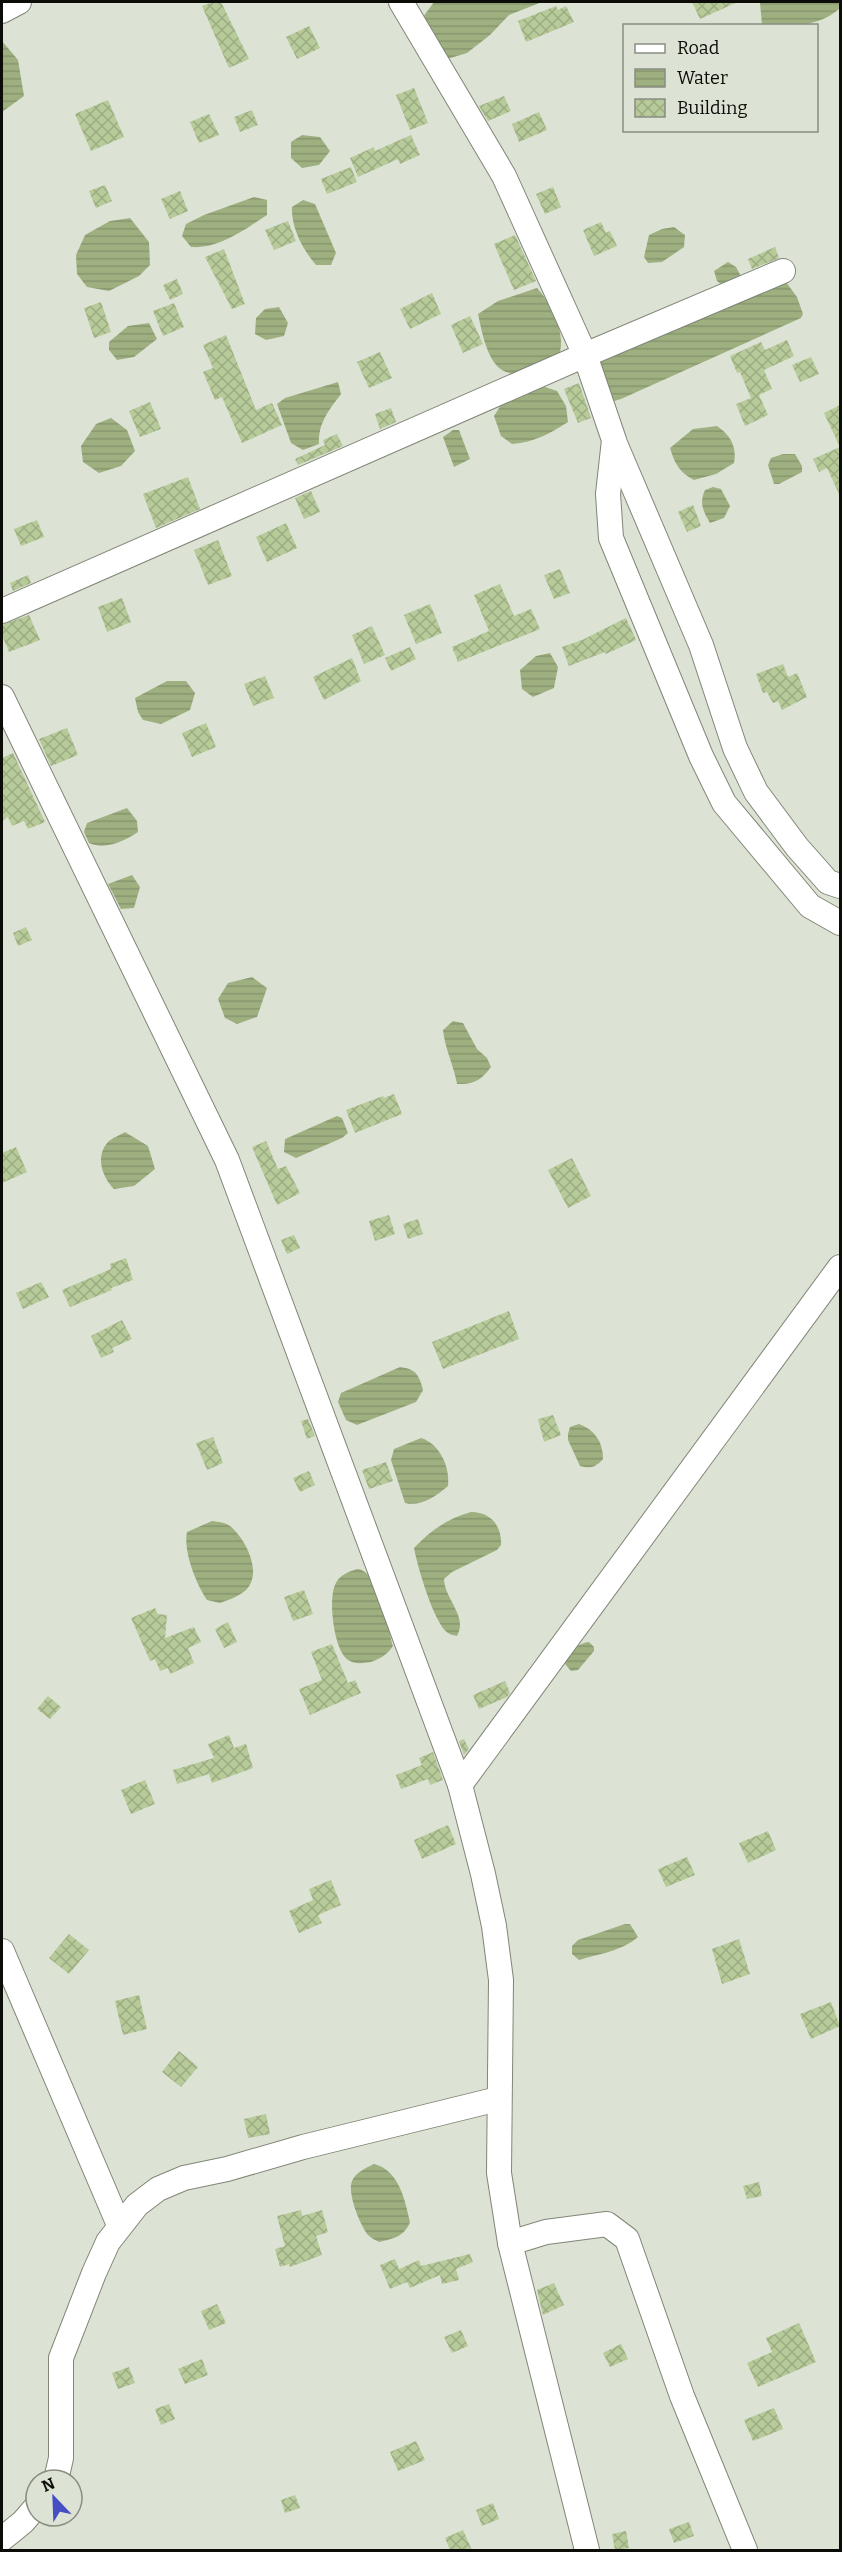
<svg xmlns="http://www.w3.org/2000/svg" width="842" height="2552" viewBox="0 0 842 2552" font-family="Bitter,serif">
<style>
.water{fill:url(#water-rules)}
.building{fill:url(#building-cross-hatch)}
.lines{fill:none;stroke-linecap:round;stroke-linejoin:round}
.minor-casing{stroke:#808678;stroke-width:26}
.minor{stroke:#fff;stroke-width:24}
</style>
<defs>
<pattern id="water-rules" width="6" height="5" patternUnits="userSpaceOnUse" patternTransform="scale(1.5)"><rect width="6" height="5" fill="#9eb080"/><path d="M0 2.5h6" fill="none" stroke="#87966d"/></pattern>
<pattern id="building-cross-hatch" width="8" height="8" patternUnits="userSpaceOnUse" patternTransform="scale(1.5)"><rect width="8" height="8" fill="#b7ca99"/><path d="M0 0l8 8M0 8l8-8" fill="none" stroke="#9cac82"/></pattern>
</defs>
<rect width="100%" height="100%" fill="#dde3d4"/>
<g class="water">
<polygon points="434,2 542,2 509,15 490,35 467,53 444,60 423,17"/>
<path d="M762,2H840V8C818,28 791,26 762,25L760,3Z"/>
<polygon points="2,41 18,60 24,96 2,112"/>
<polygon points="302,135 320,137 330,151 319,165 302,168 291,158 291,142"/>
<path d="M254,197L267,200V215C244,230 219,249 191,247L182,236L186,224L204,215Z"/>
<path d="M303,200L315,204L336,253L331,265H316C303,250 291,228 292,207Z"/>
<polygon points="130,218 149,242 150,265 139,276 109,291 87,287 77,274 76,255 85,235 110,221"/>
<polygon points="674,227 685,235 684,247 662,262 648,263 644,257 649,235 662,229"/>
<polygon points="728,262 736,267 742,278 723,286 717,281 714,271"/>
<polygon points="783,278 797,297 803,314 801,318 621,399 614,401 609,398 597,360"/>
<path d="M537,288C552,304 569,338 557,360C544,364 530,370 516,373C489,377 482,332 478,314L498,301Z"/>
<polygon points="279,307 288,323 284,336 266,340 255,334 256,318 265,309"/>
<polygon points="149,323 157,339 134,357 117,360 109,350 109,342 128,326"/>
<path d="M338,382L341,394C329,410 318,423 319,444L303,450L291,443L277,404L285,398Z"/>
<path d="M542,386L557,391L566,406L568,422C549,434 535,442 512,444L501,436L494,416L501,405Z"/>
<polygon points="111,418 127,430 135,451 121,466 99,473 83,462 81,446 96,424"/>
<path d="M717,426C730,435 737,446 734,463L716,474L694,480C679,472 675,464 670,448L693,429Z"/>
<polygon points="453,430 459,430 470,459 454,467 443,437"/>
<polygon points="783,454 795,454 802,466 802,472 779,484 774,484 768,465 771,458"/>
<path d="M713,487L721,489L730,506L724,518L710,523C703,511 699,503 705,490Z"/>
<polygon points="550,653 558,667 554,688 533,697 522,689 520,670 536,656"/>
<polygon points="167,681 186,681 195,693 190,710 161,724 143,720 138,712 135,698"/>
<path d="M127,808L137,821L138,832C123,842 105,850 89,843L84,832L87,823Z"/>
<polygon points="132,875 140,887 134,908 121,909 108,884"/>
<polygon points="252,977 267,988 257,1017 237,1024 225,1018 218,999 228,983"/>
<path d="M453,1021L463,1023L477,1049L487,1058L491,1067C481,1080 474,1085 457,1084C454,1066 445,1049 443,1030Z"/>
<polygon points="337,1116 342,1118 348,1133 342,1138 296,1158 284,1152 285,1139"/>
<path d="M125,1132L148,1146L155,1169L134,1186L114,1189C102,1177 95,1156 108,1142C112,1138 120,1135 125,1132Z"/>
<path d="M400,1367C416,1369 419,1375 423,1390L416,1402L357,1425L346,1420L338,1402L341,1393Z"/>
<path d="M579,1424C595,1430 603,1442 603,1459C596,1467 591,1469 580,1466L568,1440V1434L570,1427Z"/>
<path d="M421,1438C440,1444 450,1467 448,1486C436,1496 421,1507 405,1503L391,1460L394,1449Z"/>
<path d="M471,1512C490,1512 502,1525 501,1545L497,1550L452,1572L444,1579C445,1600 468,1616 457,1636C454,1635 451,1635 448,1633C434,1624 417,1565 414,1548C431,1530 447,1519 471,1512Z"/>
<path d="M212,1521C218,1522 225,1522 230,1526C246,1539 263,1573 246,1590C239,1596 229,1600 220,1603L207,1600C196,1584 183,1551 187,1532Z"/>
<path d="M357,1569C379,1570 388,1627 393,1646C388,1654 380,1659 371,1662C362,1663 356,1665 348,1660C334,1651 328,1600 335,1585C339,1575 348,1572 357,1569Z"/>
<path d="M589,1642L594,1647V1651L578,1670L571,1671L565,1664C567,1653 578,1643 589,1642Z"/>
<path d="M625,1924H630L638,1937C622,1951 599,1954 579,1960L572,1954V1946L578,1940Z"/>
<path d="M374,2164C399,2170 405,2200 410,2222C405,2236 393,2239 379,2242C375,2240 371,2238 368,2235C360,2225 347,2193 352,2181C356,2172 366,2168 374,2164Z"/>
</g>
<g class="building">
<polygon points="213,2 221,2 249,59 229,68 202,6"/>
<polygon points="692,2 738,2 700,19"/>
<polygon points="556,6 558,10 566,6 574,22 526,42 518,21"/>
<polygon points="309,26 320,48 297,59 286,37"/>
<polygon points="414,88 428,123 410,130 396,95"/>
<polygon points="504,96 511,111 488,121 479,106"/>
<polygon points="108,100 124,137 91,151 75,114"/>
<polygon points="252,110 258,125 240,132 234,117"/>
<polygon points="539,112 547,130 519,142 512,124"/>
<polygon points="209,114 219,135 199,143 190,122"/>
<polygon points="411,135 420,155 400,164 398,159 358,177 350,158 374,147 375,151"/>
<polygon points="351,167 357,182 327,194 321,179"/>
<polygon points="105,185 112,201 96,208 89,191"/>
<polygon points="553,187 561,207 545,214 536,194"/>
<polygon points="180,191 188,211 170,219 161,199"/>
<polygon points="288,221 296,241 274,250 265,230"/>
<polygon points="601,222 606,233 610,231 617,246 594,256 583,230"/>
<polygon points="515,235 536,281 514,290 494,244"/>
<polygon points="775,247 779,258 752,269 748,259"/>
<polygon points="224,249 245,304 232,309 205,257"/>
<polygon points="177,279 183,294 170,300 163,285"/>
<polygon points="432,293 441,314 410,329 400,309"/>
<polygon points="101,302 111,332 94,338 84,308"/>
<polygon points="174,303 184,327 163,336 153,311"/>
<polygon points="470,316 483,344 463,353 451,325"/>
<polygon points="226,335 256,410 272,403 282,425 242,443 222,397 215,400 203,372 213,368 203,345"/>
<polygon points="787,340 794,356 764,370 772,389 759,395 768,415 745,426 736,404 751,398 740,372 737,373 730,356 761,342 765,350"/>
<polygon points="380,352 392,378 369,388 357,362"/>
<polygon points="811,357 819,374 800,382 792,365"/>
<polygon points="579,383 591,418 578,423 564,389"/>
<polygon points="150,402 161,429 140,437 129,411"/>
<polygon points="840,405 840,496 827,468 819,472 813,459 840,447 824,413"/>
<polygon points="391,408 396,422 380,429 375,414"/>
<polygon points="337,434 343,446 298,465 295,459 325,445 323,440"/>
<polygon points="188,477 200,509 156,528 143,494"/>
<polygon points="311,491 320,512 304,519 295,498"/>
<polygon points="693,505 701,526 687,532 678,512"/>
<polygon points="37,520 44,537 21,546 14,529"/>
<polygon points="286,523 297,548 267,562 256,537"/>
<polygon points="218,540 232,576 208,585 194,550"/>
<polygon points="560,569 570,593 554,599 544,575"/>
<polygon points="28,575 31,583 13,591 10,583"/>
<polygon points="500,584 514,616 531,609 540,629 458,662 452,647 489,631 474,595"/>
<polygon points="122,598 131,622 107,632 98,607"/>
<polygon points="430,604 442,633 416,644 404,615"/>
<polygon points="29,615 40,640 9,652 2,635 2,625"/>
<polygon points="626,618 636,640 606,654 605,652 569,666 562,647 582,640"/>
<polygon points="372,626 385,655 364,664 352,635"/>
<polygon points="410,647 416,659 391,671 385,658"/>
<polygon points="352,658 361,681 324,700 313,677"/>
<polygon points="783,664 788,677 797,673 807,697 782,710 778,701 773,703 767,692 763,693 756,674"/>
<polygon points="265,676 274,698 253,706 244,684"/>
<polygon points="206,723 216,747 192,757 182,733"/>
<polygon points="67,728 78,755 51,766 39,739"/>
<polygon points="13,753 45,822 28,829 24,821 12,826 8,817 2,821 2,758"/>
<polygon points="26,927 32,940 18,946 13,933"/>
<polygon points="394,1094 402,1114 355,1133 346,1110 383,1096 384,1098"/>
<polygon points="266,1141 278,1169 286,1166 300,1193 277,1205 252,1147"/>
<polygon points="16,1147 27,1172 2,1183 2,1153"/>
<polygon points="572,1158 591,1196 568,1208 548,1170"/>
<polygon points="389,1215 395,1234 375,1241 369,1221"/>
<polygon points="418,1219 423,1234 408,1239 403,1224"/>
<polygon points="294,1235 300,1248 287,1254 281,1240"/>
<polygon points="126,1258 133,1280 111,1288 112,1290 70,1307 62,1290 111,1269 110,1264"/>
<polygon points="41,1282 49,1297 23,1309 16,1293"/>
<polygon points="509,1311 519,1339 443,1369 432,1342"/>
<polygon points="122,1320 132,1339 112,1348 114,1352 101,1358 91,1336"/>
<polygon points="553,1415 561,1435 544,1442 538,1419"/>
<polygon points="308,1419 315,1436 307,1439 301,1421"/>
<polygon points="213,1437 223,1463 207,1470 196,1443"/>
<polygon points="386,1462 393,1481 369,1489 362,1470"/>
<polygon points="309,1471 315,1485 300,1492 293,1478"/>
<polygon points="304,1590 313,1614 293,1621 284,1597"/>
<polygon points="155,1608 158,1614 167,1615 165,1638 194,1627 201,1642 188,1648 194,1663 170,1674 168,1668 160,1671 155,1659 150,1661 131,1618"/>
<polygon points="228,1622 237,1642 224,1648 215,1629"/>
<polygon points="332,1644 348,1683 355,1680 361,1693 310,1715 299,1689 322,1680 311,1652"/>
<polygon points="505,1681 510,1693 507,1697 479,1709 473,1695"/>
<polygon points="48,1696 61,1707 50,1719 37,1709"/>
<polygon points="229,1735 234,1748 246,1744 253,1768 212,1783 209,1774 177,1784 173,1770 214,1758 208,1744"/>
<polygon points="464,1739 469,1749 464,1755 459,1741"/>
<polygon points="433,1752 443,1780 430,1785 428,1779 401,1789 396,1775 422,1765 419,1758"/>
<polygon points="145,1780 155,1804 131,1814 121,1790"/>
<polygon points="448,1825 456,1844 422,1859 414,1840"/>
<polygon points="768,1831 776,1850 748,1863 739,1843"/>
<polygon points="687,1857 695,1875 666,1887 658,1869"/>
<polygon points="331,1880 341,1905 318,1915 322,1923 299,1933 289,1911 313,1900 309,1889"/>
<polygon points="69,1934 89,1950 69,1974 49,1958"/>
<polygon points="739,1939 750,1974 722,1984 712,1949"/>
<polygon points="139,1995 147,2029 123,2035 115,2001"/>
<polygon points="831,2002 840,2026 811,2039 800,2014"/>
<polygon points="179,2051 198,2067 181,2087 162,2072"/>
<polygon points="266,2114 270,2134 248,2138 244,2119"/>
<polygon points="759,2182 762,2196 747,2199 743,2186"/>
<polygon points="301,2210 302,2216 322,2210 328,2232 316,2236 322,2255 290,2267 289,2264 280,2267 275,2249 285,2246 277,2216"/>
<polygon points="470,2254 473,2262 456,2269 459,2280 442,2284 440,2275 410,2288 407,2282 390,2289 380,2265 395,2259 399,2269 419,2260 421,2266"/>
<polygon points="554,2283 564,2305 543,2315 537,2290"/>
<polygon points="217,2304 226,2323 209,2330 201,2311"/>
<polygon points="799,2323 816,2362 758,2387 747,2363 772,2352 766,2338"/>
<polygon points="461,2330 468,2346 452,2353 444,2337"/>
<polygon points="621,2344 628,2359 610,2367 603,2353"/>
<polygon points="202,2359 208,2375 185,2384 178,2369"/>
<polygon points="129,2367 135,2383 118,2389 112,2373"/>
<polygon points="169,2404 175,2419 161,2425 155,2409"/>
<polygon points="774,2408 783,2429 753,2441 744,2420"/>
<polygon points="416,2441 425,2460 398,2471 390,2452"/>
<polygon points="295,2495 300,2508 285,2513 281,2500"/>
<polygon points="493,2503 499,2519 482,2526 476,2510"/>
<polygon points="689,2522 694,2536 674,2543 669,2529"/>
<polygon points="463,2530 472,2550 450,2550 445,2538"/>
<polygon points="626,2531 629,2548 615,2550 612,2534"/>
</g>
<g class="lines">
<defs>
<g id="minor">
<polyline points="401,2 504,176 585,355 614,440 608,494 611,538 701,756 724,803 810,906 840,923"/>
<polyline points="2,11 19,2"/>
<polyline points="614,441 701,645 735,748 756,792 797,847 828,882 840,886"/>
<polyline points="2,611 585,355 783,271"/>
<polyline points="2,697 227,1160 460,1785 483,1874 494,1926 501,1980 499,2173 510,2243 587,2550"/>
<polyline points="460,1785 840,1267"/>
<polyline points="2,1951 119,2225"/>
<polyline points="510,2243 546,2232 607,2224 627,2239 682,2396 745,2550"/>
<polyline points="56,2480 61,2458 61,2358 94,2273 108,2242 137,2205 158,2189 184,2178 227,2169 303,2147 498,2099"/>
<polyline points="2,2539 23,2522 36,2507"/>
</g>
</defs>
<use href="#minor" class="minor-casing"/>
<use href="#minor" class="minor"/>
</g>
<rect width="842" height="2552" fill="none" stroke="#0b0c08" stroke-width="6"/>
<rect x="623" y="24" width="195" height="108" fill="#dde3d4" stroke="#898d82" stroke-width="1.5"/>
<rect x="635" y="44" width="30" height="9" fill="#ffffff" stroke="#898d82" stroke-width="1.5"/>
<text x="677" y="54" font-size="18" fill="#0b0c08">Road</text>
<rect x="635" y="69" width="30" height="18" fill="url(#water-rules)" stroke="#898d82" stroke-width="1.5"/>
<text x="677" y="84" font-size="18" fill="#0b0c08">Water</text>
<rect x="635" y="99" width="30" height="18" fill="url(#building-cross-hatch)" stroke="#898d82" stroke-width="1.5"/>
<text x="677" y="114" font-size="18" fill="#0b0c08">Building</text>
<g transform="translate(54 2498) rotate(337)"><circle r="28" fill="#dde3d4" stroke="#898d82" stroke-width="1.5"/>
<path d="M0-4.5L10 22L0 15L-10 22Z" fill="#464ec3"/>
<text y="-9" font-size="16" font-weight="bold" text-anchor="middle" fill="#0b0c08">N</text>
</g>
</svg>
